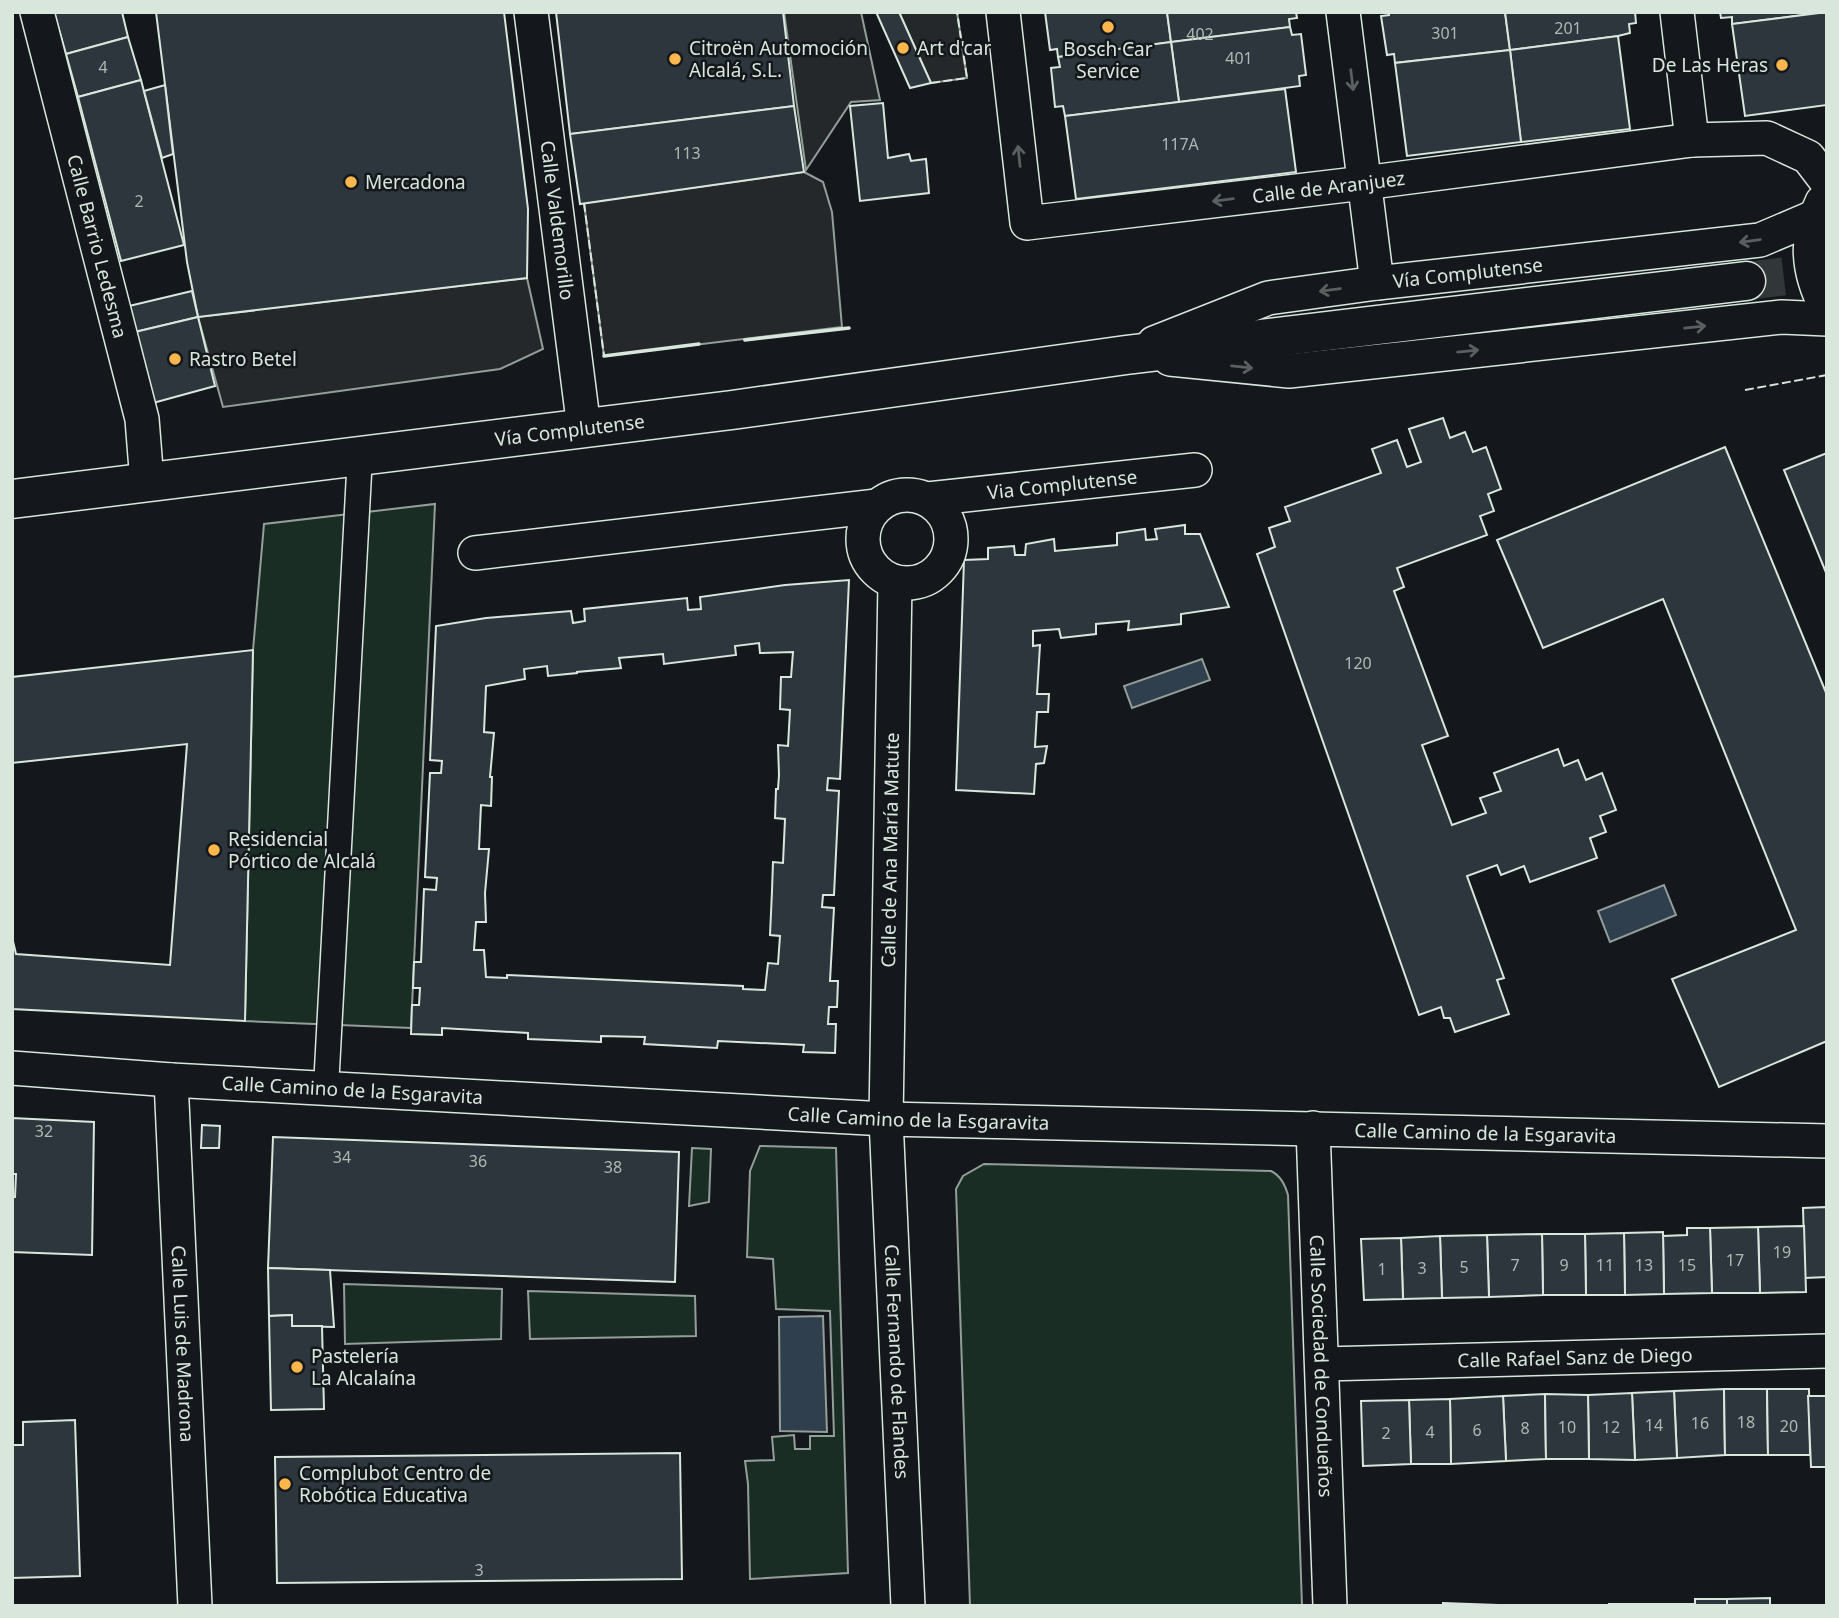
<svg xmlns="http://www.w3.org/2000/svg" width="1839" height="1618" viewBox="0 0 1839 1618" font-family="'Noto Sans',sans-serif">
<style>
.green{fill:#1a2d24;stroke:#939e99;stroke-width:2}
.parking{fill:#24282b;stroke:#939e99;stroke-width:2}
.water{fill:#2f3f4d;stroke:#939e99;stroke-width:2}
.building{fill:#2c363c;stroke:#d8e6dc;stroke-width:2;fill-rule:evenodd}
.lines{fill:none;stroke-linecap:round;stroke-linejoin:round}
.primary-tunnel{stroke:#313739;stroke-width:38;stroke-dasharray:38 19;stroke-linecap:butt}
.pedestrian-casing{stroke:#d8e6dc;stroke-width:27}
.minor-casing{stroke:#d8e6dc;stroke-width:36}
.primary-casing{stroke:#d8e6dc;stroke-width:41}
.pedestrian{stroke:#14181c;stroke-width:24}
.minor{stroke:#14181c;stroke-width:33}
.primary{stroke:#14181c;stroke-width:38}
.fence{stroke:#d8e6dc;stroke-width:2;stroke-dasharray:9 3.5;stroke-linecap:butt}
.wall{stroke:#d8e6dc;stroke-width:3.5}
.oneway{stroke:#59605f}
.poi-dot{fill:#ffb74d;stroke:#14181c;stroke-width:2.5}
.labels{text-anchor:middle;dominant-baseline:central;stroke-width:5;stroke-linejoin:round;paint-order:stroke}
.number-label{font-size:16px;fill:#adbab4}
.poi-label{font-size:19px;fill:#d8e6dc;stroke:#14181c;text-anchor:start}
.street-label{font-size:19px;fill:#d8e6dc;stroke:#14181c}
</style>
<rect width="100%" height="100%" fill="#14181c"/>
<g class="green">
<polygon points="435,504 411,1028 245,1021 253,650 264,524"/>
<polygon points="760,1146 836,1148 848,1573 750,1579 748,1484 745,1461 774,1460 772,1437 794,1435 795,1449 810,1449 810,1436 834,1436 830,1311 776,1309 773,1259 747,1257 750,1171"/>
<polygon points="692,1148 711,1149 709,1202 689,1206"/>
<path d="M984,1164L1271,1171C1281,1176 1285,1185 1288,1195L1302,1606H970L956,1189L963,1176Z"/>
<polygon points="344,1284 502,1289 501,1339 345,1344"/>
<polygon points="528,1291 695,1296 696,1336 530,1339"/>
</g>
<g class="parking">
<polygon points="784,12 861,12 880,100 851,102 806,170"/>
<polygon points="899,12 957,12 967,78 931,83"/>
<polygon points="804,172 823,182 832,212 842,327 604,356 584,203"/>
<polygon points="527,278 543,349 500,369 223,407 198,317"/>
</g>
<g class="water">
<polygon points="1202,659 1210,680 1132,708 1124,686"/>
<polygon points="1664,885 1676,915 1610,942 1598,911"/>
<polygon points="823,1316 827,1432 780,1431 779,1317"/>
</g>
<g class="building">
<polygon points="54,12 122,12 128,37 66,54"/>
<polygon points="156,12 504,12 528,209 527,278 198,317 187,262"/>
<polygon points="556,12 783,12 794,106 570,134"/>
<polygon points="876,12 899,12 931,83 910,88"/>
<polygon points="1045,12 1167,12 1171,42 1058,57 1057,49 1050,50"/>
<polygon points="1167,12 1296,12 1297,18 1289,19 1290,27 1171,42"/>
<polygon points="1389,12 1505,12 1510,50 1395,63 1394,54 1387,55 1381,16 1389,15"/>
<polygon points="1505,12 1635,12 1636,23 1629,24 1630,33 1618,36 1510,50"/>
<polygon points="1720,12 1827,12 1732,24 1732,17 1721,18"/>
<polygon points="1827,12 1827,105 1745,116 1732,24"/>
<polygon points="1290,27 1292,35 1301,34 1306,75 1299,76 1300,86 1179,102 1171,42"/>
<polygon points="1618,36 1630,129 1521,142 1510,50"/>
<polygon points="128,37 141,80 78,97 66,54"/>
<polygon points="1171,42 1179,102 1065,116 1063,106 1055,107 1051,68 1060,67 1058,57"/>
<polygon points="1510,50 1521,142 1407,156 1395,63"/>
<polygon points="141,80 184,245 121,261 78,97"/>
<polygon points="165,85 173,154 162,158 144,91"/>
<polygon points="1285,89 1296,172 1076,199 1065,116"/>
<polygon points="883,103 888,158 909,154 911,161 926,159 929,193 860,201 850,106"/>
<polygon points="794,106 804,172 580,204 570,134"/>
<polygon points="192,291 198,317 135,332 129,306"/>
<polygon points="198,317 215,386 153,403 135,332"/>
<polygon points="1443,418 1450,438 1465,432 1473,452 1486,447 1501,489 1488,494 1494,511 1480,516 1487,535 1397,568 1404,587 1394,591 1448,736 1422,745 1452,825 1486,813 1480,798 1501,791 1494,773 1558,749 1564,766 1578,760 1586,780 1602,773 1616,810 1600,816 1606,832 1590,838 1597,858 1530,882 1524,866 1501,875 1497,865 1467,876 1504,978 1497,980 1509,1014 1455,1032 1450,1018 1444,1018 1441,1007 1419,1015 1257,554 1275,547 1269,528 1290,521 1285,507 1381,473 1372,449 1397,440 1407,467 1421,462 1409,429"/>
<polygon points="1725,447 1827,695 1827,1041 1719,1087 1672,979 1796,930 1663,599 1543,648 1497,540"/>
<polygon points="1827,453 1827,575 1784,470"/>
<polygon points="1185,525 1185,534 1200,534 1229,607 1181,614 1181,624 1128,630 1129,621 1096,624 1096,634 1061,638 1059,629 1033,631 1033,646 1040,645 1037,694 1049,694 1048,712 1037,712 1035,747 1047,746 1044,763 1036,764 1034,794 956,790 964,560 988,559 988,548 1014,546 1015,555 1025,555 1026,544 1054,539 1055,551 1117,545 1117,533 1145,529 1146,540 1157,539 1155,529"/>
<path d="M849,580L840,779L828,778L827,790L839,791L834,895H823L822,907L834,908L830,981H838L837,1007H829L828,1024H836L835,1053L803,1052L804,1045L718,1041L717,1048L644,1044L645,1037L601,1036V1042L528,1039V1033L442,1028V1035L411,1034L412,1005H419L420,988H413L414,962H421L424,889L436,890L437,878L425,877L430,773H441L442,761L430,760L436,626L486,618L571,611L573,623L585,621L584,609L687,598L688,610L701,609L700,597L785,585ZM759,643L760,653L793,652L791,677H781L780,709L790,710L788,746L778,745L779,775L778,789H776L775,818L785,819L783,863L773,862L772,891L770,935L780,936L778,964L768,963L765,990L743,989V986L507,975V978L486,977L484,950H474L476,922H486L485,893L489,849H479L481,805L491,806L492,777H490L494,733L484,732L486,686L525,679L524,669L547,666L548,676L577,673V672L621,668L619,658L663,654L664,664L736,655L735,646Z"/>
<polygon points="253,650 245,1021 12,1009 12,937 16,954 170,965 187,744 12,763 12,677"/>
<polygon points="12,1118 94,1122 92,1255 12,1252 12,1197 15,1197 16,1174 12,1174"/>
<polygon points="202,1125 220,1126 219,1148 201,1148"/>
<polygon points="273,1137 679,1152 675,1282 268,1268"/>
<polygon points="1826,1207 1827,1277 1805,1278 1803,1208"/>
<polygon points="1804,1226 1806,1292 1760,1293 1758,1227"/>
<polygon points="1758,1227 1760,1293 1712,1293 1710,1228"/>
<polygon points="1687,1228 1710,1228 1712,1293 1664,1294 1663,1236 1687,1235"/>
<polygon points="1663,1232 1664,1294 1625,1295 1624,1233"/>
<polygon points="1624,1233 1625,1295 1586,1295 1585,1234"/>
<polygon points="1542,1234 1585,1234 1586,1295 1543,1295"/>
<polygon points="1542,1234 1543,1295 1489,1297 1487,1235"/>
<polygon points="1487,1235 1489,1297 1442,1298 1440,1236"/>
<polygon points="1440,1236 1442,1298 1403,1299 1401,1238"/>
<polygon points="1401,1238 1403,1299 1364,1300 1361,1239"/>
<polygon points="268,1268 330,1270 334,1327 292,1326 292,1315 269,1316"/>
<polygon points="292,1315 292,1326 322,1326 324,1409 271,1410 269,1316"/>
<polygon points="1724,1389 1725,1455 1677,1458 1674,1391"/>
<polygon points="1724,1389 1767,1389 1768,1455 1725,1455"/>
<polygon points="1767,1389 1809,1389 1810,1455 1768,1455"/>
<polygon points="1674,1391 1677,1458 1635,1460 1632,1393"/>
<polygon points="1632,1393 1635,1460 1589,1459 1588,1395"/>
<polygon points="1545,1394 1546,1459 1506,1461 1503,1396"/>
<polygon points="1545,1394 1588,1395 1589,1459 1546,1459"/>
<polygon points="1503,1396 1506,1461 1451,1464 1450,1399"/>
<polygon points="1808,1396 1827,1396 1827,1467 1811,1467"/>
<polygon points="1450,1399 1451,1464 1411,1464 1409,1400"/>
<polygon points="1409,1400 1411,1464 1363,1466 1361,1401"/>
<polygon points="75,1420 80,1576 12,1578 12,1445 23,1445 23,1422"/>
<polygon points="680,1453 682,1579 277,1583 275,1457"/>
<polygon points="1770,1598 1770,1606 1727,1606 1727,1599"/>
<polygon points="1695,1599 1727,1599 1727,1606 1659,1606 1659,1604 1695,1604"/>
<polygon points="1443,1603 1526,1606 1443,1606"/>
<rect x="1609" y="1604" width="50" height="2"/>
</g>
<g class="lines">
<polyline class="primary-tunnel" points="1746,281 1827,271"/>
<defs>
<polyline id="pedestrian" points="326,1088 360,455"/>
<g id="minor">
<path id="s1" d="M37,12L142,419L147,482"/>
<path id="s2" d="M531,12L584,428"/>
<path id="s3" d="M1003,12L1027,223L1364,183L1692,140L1767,138L1808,157L1827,182"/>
<polyline points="1343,12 1377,283"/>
<polyline points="1677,12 1692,140"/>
<path d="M1822,202C1804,238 1808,274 1827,309"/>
<path id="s4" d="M1154,343L1268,298L1377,283L1760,240L1814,217"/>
<polyline points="1170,359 1289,371 1782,317 1827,319"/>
<circle cx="907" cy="539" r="44"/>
<path id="s5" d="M928,499L1195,470"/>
<polyline points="475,553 877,506"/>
<path id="s6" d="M895,582L886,1119L908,1606"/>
<path id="s7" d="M12,1068L171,1080L886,1119L1827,1141"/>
<path id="s8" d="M171,1080L195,1606"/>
<path id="s9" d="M1313,1128L1330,1606"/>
<path id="s10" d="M1323,1364L1827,1351"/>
</g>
<g id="primary">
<path id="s11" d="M12,499L732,410L1126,355L1746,281"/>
</g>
</defs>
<use href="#pedestrian" class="pedestrian-casing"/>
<use href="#minor" class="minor-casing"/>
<use href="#primary" class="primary-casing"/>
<use href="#pedestrian" class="pedestrian"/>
<use href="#minor" class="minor"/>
<use href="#primary" class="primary"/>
<g class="fence">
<polyline points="931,83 967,78 957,12"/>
<polyline points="584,203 604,356"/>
<polyline points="1745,390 1827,375"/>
</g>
<g class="wall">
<polyline points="745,340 849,328"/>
<polyline points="604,356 699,344"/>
</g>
</g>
<defs><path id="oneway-shaft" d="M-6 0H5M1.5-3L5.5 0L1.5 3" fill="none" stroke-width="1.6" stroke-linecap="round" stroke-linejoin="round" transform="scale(1.75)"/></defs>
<g class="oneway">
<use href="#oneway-shaft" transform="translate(1352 80) rotate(83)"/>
<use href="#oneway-shaft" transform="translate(1019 156) rotate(-96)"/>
<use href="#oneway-shaft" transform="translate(1223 200) rotate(173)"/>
<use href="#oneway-shaft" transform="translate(1750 241) rotate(172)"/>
<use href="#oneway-shaft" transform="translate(1330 290) rotate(172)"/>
<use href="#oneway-shaft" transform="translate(1695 327) rotate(-6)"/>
<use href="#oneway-shaft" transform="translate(1468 351) rotate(-6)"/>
<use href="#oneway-shaft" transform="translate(1242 367) rotate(6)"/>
</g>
<g class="poi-dot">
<circle cx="1108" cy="27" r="7"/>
<circle cx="903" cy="48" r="7"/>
<circle cx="675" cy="59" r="7"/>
<circle cx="1782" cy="65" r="7"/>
<circle cx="351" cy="182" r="7"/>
<circle cx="175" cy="359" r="7"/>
<circle cx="214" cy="850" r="7"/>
<circle cx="297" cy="1367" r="7"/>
<circle cx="285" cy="1484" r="7"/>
</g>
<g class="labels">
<g class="number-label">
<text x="1568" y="28">201</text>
<text x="1445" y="33">301</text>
<text x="1200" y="34">402</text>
<text x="1239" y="58">401</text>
<text x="103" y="67">4</text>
<text x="1180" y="144">117A</text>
<text x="687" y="153">113</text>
<text x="139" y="201">2</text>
<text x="1358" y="663">120</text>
<text x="44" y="1131">32</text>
<text x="342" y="1157">34</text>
<text x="478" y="1161">36</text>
<text x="613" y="1167">38</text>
<text x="1782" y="1252">19</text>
<text x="1735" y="1260">17</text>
<text x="1515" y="1265">7</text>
<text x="1564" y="1265">9</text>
<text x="1605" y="1265">11</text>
<text x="1644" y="1265">13</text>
<text x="1687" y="1265">15</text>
<text x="1464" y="1267">5</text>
<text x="1422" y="1268">3</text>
<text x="1382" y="1269">1</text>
<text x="1746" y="1422">18</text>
<text x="1700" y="1423">16</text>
<text x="1654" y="1425">14</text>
<text x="1789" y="1426">20</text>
<text x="1567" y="1427">10</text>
<text x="1611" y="1427">12</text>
<text x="1525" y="1428">8</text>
<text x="1477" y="1430">6</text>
<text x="1430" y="1432">4</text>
<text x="1386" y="1433">2</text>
<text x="479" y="1570">3</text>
</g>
<g class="poi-label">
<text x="689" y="48">Citroën Automoción<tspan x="689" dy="22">Alcalá, S.L.</tspan></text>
<text x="917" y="48">Art d'car</text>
<text x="1108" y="49" text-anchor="middle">Bosch Car<tspan x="1108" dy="22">Service</tspan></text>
<text x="1768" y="65" text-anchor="end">De Las Heras</text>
<text x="365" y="182">Mercadona</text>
<text x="189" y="359">Rastro Betel</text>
<text x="228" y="839">Residencial<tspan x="228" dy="22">Pórtico de Alcalá</tspan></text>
<text x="311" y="1356">Pastelería<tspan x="311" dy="22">La Alcalaína</tspan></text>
<text x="299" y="1473">Complubot Centro de<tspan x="299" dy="22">Robótica Educativa</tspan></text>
</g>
<g class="street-label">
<text stroke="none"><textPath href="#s3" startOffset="516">Calle de Aranjuez</textPath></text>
<text stroke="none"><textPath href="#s2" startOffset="210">Calle Valdemorillo</textPath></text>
<text stroke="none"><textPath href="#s1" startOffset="242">Calle Barrio Ledesma</textPath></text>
<text stroke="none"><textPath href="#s4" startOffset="324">Vía Complutense</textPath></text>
<text stroke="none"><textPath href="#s11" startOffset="562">Vía Complutense</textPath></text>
<text stroke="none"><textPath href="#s5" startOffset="135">Via Complutense</textPath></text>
<text transform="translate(890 850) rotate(-89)">Calle de Ana María Matute</text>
<text stroke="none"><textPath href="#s7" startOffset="341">Calle Camino de la Esgaravita</textPath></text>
<text stroke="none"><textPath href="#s7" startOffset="908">Calle Camino de la Esgaravita</textPath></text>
<text stroke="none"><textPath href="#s7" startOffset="1475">Calle Camino de la Esgaravita</textPath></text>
<text stroke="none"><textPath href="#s8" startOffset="264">Calle Luis de Madrona</textPath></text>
<text stroke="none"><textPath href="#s10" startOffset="252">Calle Rafael Sanz de Diego</textPath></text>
<text stroke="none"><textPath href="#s6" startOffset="780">Calle Fernando de Flandes</textPath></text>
<text stroke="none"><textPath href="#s9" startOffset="238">Calle Sociedad de Condueños</textPath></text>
</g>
</g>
<rect width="1839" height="1618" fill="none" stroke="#d8e6dc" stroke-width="28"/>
</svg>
